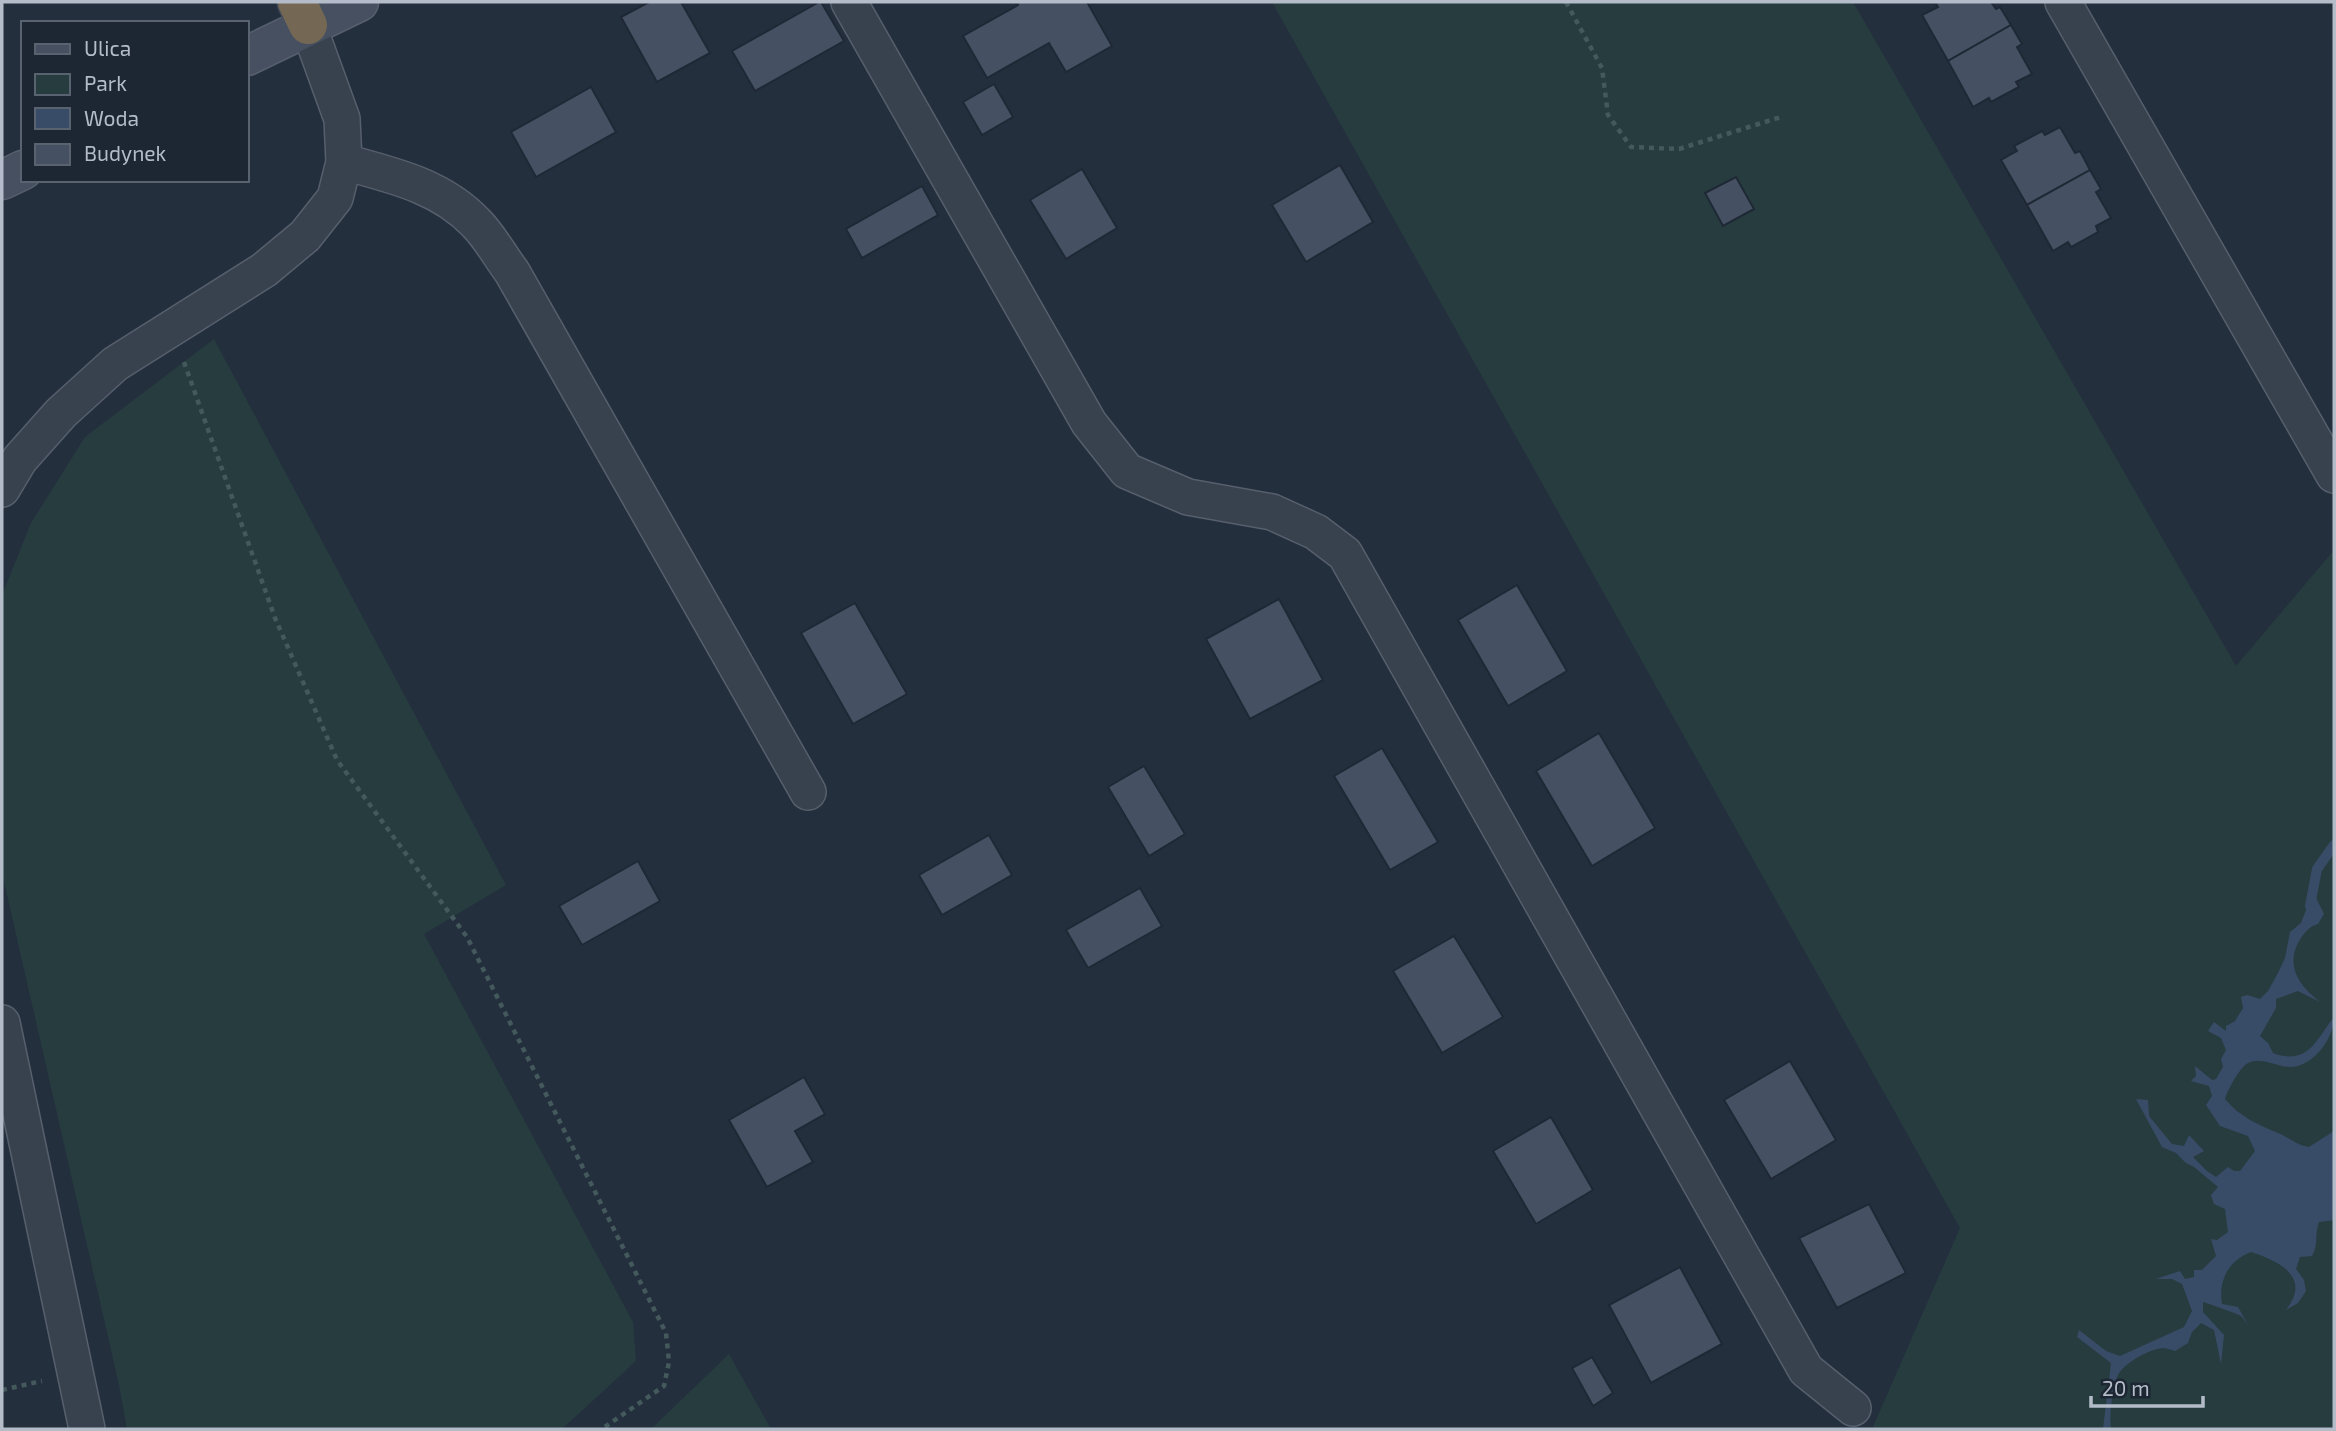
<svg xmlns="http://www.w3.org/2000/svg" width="2336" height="1431" viewBox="0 0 2336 1431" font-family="'Exo 2',sans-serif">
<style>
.green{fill:#263c3f}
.water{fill:#394c67}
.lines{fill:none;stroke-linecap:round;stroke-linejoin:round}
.stream{stroke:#394c67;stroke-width:10}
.building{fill:#455162;stroke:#1f2835;stroke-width:2}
.street-casing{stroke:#565f6c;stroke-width:38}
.secondary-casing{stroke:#565f6c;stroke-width:41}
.highway-casing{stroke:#434c59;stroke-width:41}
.path{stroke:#44595c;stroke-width:4.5;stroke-dasharray:5 5;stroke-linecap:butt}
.street{stroke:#38414e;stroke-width:35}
.secondary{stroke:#465061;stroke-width:38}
.highway{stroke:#746855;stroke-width:38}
</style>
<rect width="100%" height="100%" fill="#242f3e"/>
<g class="green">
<polygon points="1272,2 1853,2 2236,666 2334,550 2334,1429 1872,1429 1960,1228"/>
<polygon points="214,339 506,885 424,934 633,1322 636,1361 562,1429 127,1429 119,1385 2,873 2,595 31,523 85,437"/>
<polygon points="729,1354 771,1429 651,1429"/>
</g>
<path class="water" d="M2313,892L2324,914L2318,924C2310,926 2306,931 2301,938C2284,964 2298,985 2320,1002L2298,991L2276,999V1008L2260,1036L2268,1043L2273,1053C2308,1066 2316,1040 2334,1017C2334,1038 2314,1066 2291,1067C2277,1067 2261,1056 2248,1063C2240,1067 2227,1091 2225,1099C2240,1117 2257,1124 2278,1133C2290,1138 2296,1145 2309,1147L2334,1131V1220L2319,1222C2314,1234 2319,1245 2312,1256L2300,1257L2296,1269L2304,1280L2306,1291L2298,1303L2286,1310C2312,1277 2279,1261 2251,1252C2229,1260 2218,1280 2222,1304L2238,1307L2248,1325C2245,1322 2244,1318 2241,1316C2238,1314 2207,1303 2203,1302V1312L2224,1335L2221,1364L2214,1330L2201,1323L2192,1332L2188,1343L2175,1351C2172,1350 2168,1349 2164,1348C2151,1348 2124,1363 2118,1375C2112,1388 2109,1416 2111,1429H2103L2111,1363L2077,1337L2079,1330L2106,1351L2120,1356L2184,1327L2192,1311L2182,1284L2172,1279H2156L2180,1271L2185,1279L2194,1277V1270H2202L2216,1256L2211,1239L2217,1240L2228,1232L2225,1209L2214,1204L2211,1195L2218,1187L2194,1167L2186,1163L2176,1153L2162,1147L2136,1099L2148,1100L2149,1116L2172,1144L2184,1146L2189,1135L2204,1151L2193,1157L2207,1171L2216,1177L2228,1167L2234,1171H2240L2255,1151L2248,1136L2220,1126L2206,1105L2212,1096L2209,1086L2191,1081L2196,1076L2195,1066L2212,1080L2216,1079L2223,1067L2221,1059L2226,1050L2221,1038L2208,1031L2214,1022L2226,1031V1026L2235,1021L2243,1008L2241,997L2247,995L2260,999L2268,991L2278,973L2285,958L2290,932L2301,923Z"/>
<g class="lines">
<polyline class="stream" points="2310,906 2317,869 2334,845"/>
</g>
<g class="building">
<polygon points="649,2 681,2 710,53 657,82 621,17"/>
<polygon points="819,2 821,2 844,41 755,91 732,51"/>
<polygon points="1017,2 1087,2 1112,46 1066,72 1049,43 987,78 963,36 1018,5"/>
<polygon points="1935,2 1991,2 1996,9 2000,7 2011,25 1948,61 1922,15 1938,7"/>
<polygon points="2011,25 2022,44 2017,47 2032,74 2016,82 2019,87 1991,102 1989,98 1973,107 1948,61"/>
<polygon points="994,84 1013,117 982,135 963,102"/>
<polygon points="591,87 616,132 536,177 511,132"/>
<polygon points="2060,127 2075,153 2080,151 2090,170 2027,205 2001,160 2017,151 2014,146 2042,131 2045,135"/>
<polygon points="1340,165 1373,222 1306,262 1272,205"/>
<polygon points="1082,169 1117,228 1066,259 1030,200"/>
<polygon points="2090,170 2101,189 2096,192 2111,218 2096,226 2098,232 2071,247 2068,242 2053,251 2027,205"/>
<polygon points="1736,177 1754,209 1723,226 1705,193"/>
<polygon points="922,186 938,215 862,258 846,229"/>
<polygon points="1517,585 1567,671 1508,706 1458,620"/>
<polygon points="1279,599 1323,680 1250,719 1206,639"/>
<polygon points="855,603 907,694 853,724 801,633"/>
<polygon points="1599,733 1655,828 1592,866 1536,771"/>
<polygon points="1382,748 1438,842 1390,870 1334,776"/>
<polygon points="1144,766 1185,834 1149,856 1108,787"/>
<polygon points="989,835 1012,875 942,915 919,875"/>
<polygon points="638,861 660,901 582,945 559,906"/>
<polygon points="1140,888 1162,926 1088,968 1066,930"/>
<polygon points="1454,936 1503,1017 1442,1053 1393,971"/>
<polygon points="1790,1061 1836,1140 1771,1179 1724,1100"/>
<polygon points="804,1077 825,1114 795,1131 813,1162 767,1187 729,1120"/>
<polygon points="1551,1117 1593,1190 1536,1224 1493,1151"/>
<polygon points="1869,1204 1906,1273 1837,1308 1799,1238"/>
<polygon points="1680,1267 1722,1344 1651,1383 1609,1305"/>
<polygon points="1592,1357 1613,1393 1593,1406 1572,1368"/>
</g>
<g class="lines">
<defs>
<g id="street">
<polyline points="849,2 1089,423 1127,471 1188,497 1272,512 1316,532 1345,554 1806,1370 1853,1408"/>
<polyline points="2063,2 2334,475"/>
<path d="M344,162C392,175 441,186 476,223C490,237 500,256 512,272L808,792"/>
<polyline points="2,489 20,459 61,413 115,364 264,270 305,236 335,198 344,162 342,119 308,25"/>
<polyline points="2,1023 87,1429"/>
</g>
<g id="secondary">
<polyline points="247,56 359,2"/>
<polyline points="2,180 23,170"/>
</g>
<polyline id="highway" points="297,2 308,25"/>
</defs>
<use href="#street" class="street-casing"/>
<use href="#secondary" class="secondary-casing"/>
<use href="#highway" class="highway-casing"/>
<g class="path">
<polyline points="1566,2 1602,68 1608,115 1631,147 1679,149 1784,116"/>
<polyline points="184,362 275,618 337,760 467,937 666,1333 669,1362 664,1386 602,1429"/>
<polyline points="2,1390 42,1381"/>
</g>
<use href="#street" class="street"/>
<use href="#secondary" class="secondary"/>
<use href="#highway" class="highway"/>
</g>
<rect width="2336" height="1431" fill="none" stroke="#b4bcc9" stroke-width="7"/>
<rect x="21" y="21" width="228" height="161" fill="#1d2633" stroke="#59626f" stroke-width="2"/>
<rect x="35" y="44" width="35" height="10" fill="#465061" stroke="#59626f" stroke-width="2"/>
<text x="84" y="56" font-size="21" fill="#b4bcc9">Ulica</text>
<rect x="35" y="74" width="35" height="21" fill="#263c3f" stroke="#59626f" stroke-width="2"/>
<text x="84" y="91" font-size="21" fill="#b4bcc9">Park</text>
<rect x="35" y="108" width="35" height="21" fill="#394c67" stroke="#59626f" stroke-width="2"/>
<text x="84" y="126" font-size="21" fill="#b4bcc9">Woda</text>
<rect x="35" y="144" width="35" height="21" fill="#455162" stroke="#59626f" stroke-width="2"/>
<text x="84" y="161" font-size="21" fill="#b4bcc9">Budynek</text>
<path d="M2091 1396v10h112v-10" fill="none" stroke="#b4bcc9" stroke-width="3.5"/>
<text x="2102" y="1396" font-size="21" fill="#b4bcc9" stroke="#1d2633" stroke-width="5" paint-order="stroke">20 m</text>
</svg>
